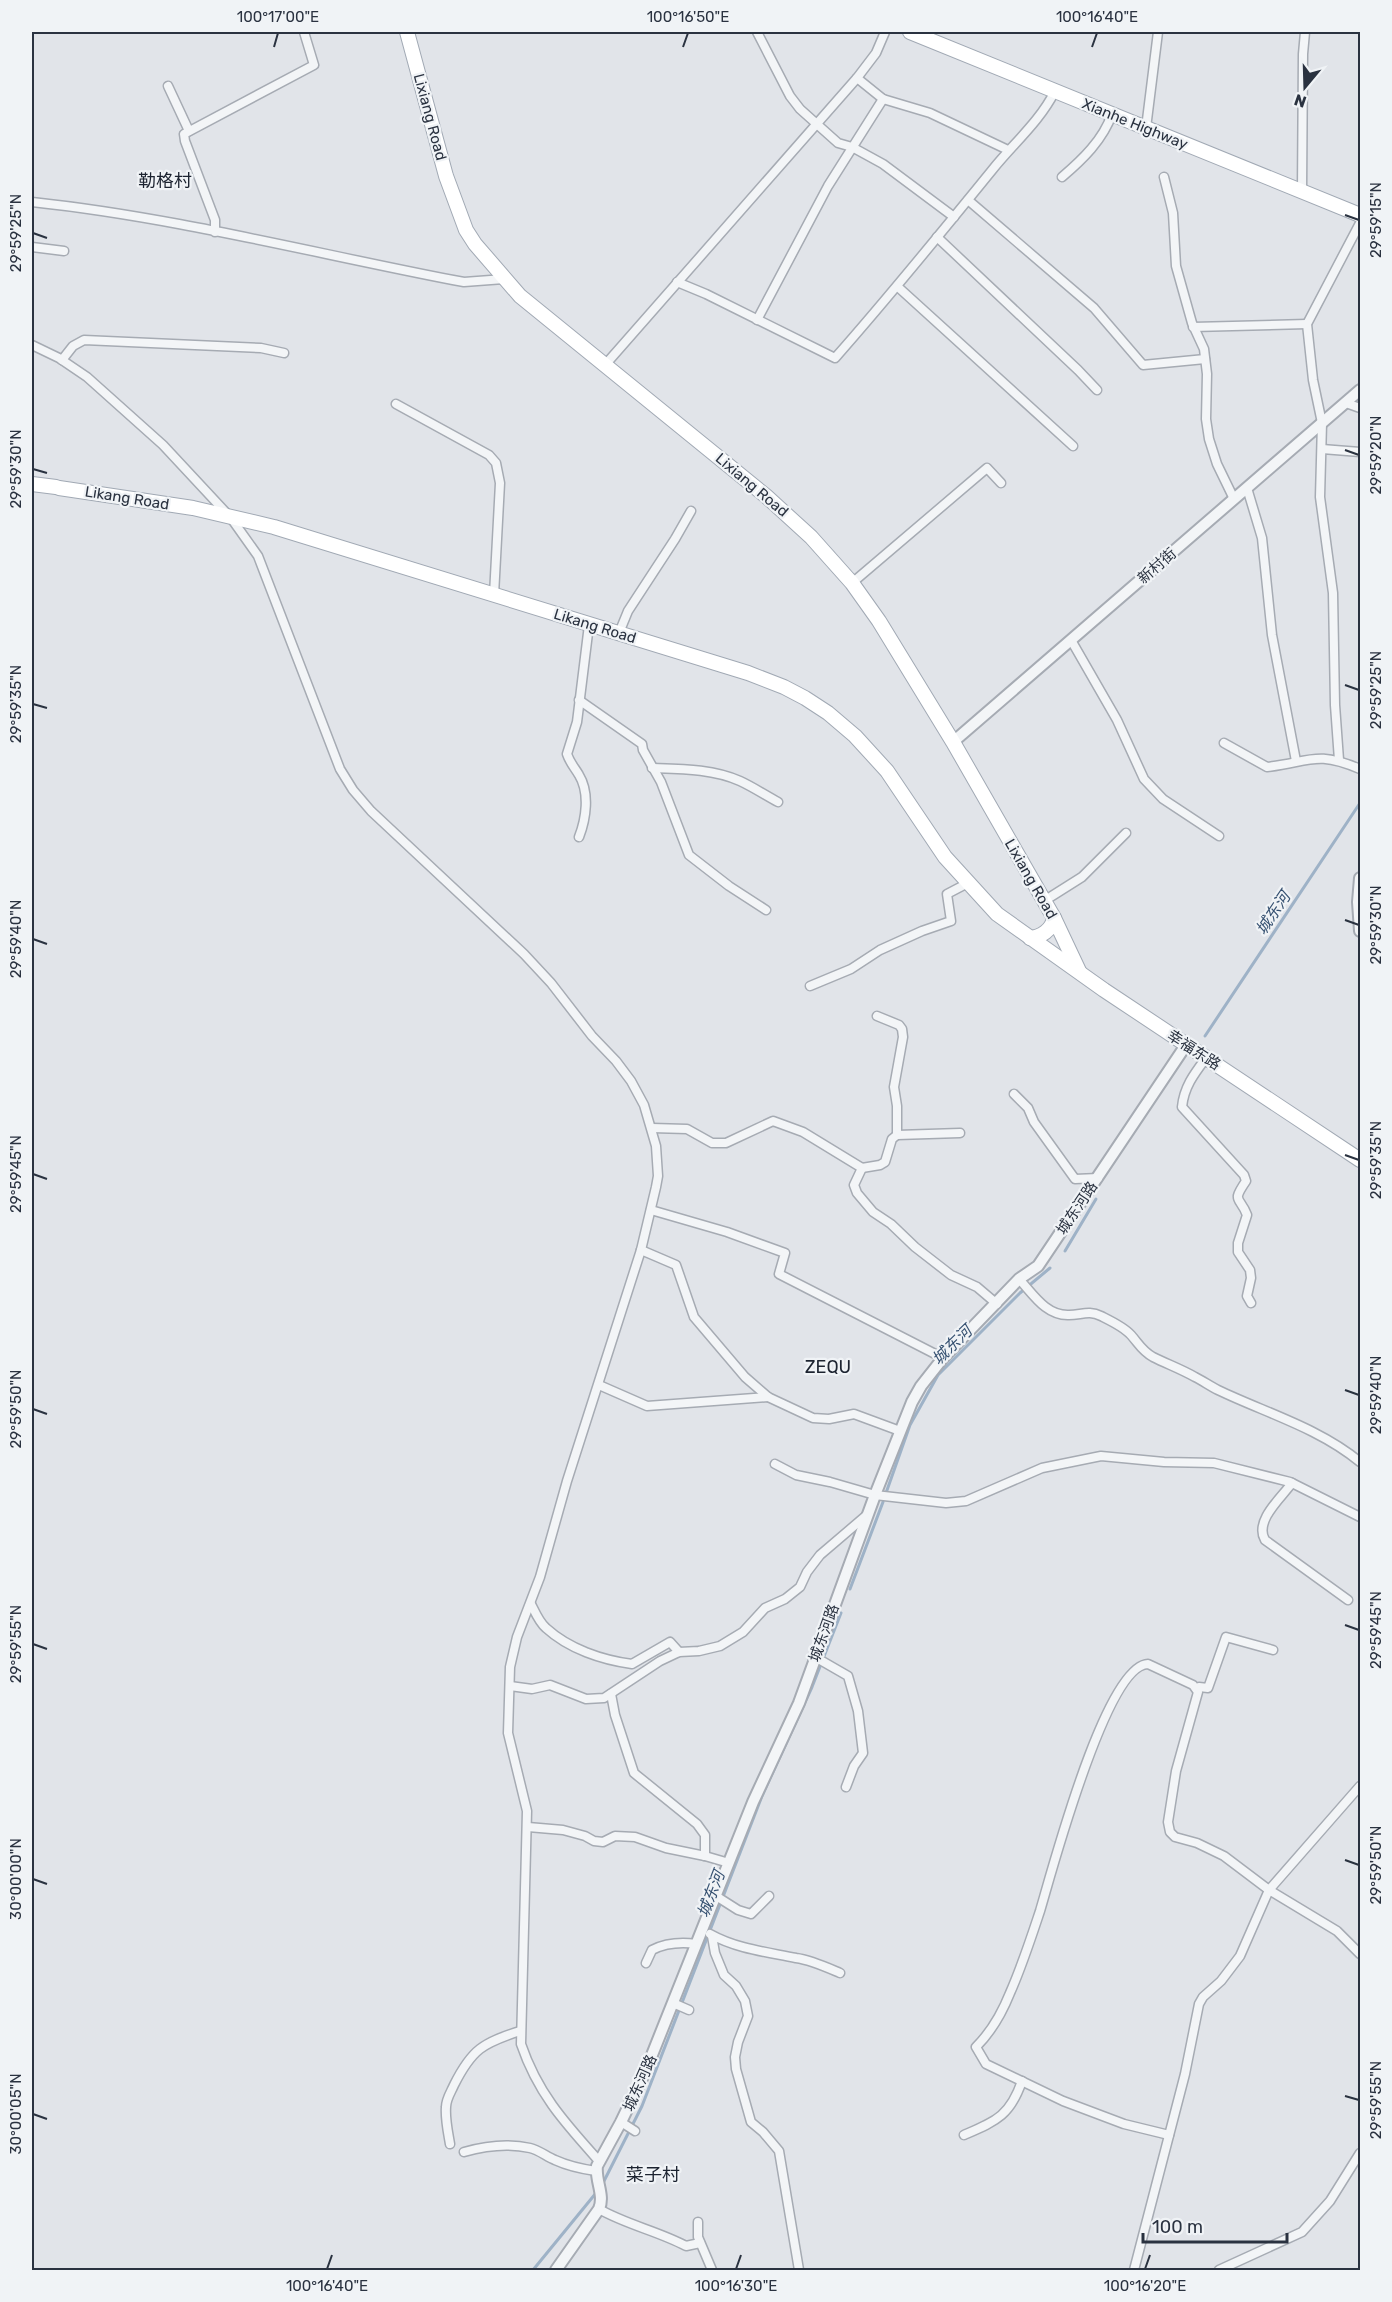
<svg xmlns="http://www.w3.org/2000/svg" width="1392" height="2302" viewBox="0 0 1392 2302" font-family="Rubik,'Noto Sans SC',sans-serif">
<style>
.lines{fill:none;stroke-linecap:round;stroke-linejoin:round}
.stream{stroke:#9eb2c7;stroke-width:3}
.minor-casing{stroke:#a6abb3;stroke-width:11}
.tertiary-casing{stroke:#a6abb3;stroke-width:14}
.primary-casing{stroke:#a1a9b4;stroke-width:16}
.minor{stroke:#f3f5f7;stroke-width:8}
.tertiary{stroke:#f3f5f7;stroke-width:10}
.primary{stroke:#fff;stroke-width:14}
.ticks{fill:none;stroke:#2a3240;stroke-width:2}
.labels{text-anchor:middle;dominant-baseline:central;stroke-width:4.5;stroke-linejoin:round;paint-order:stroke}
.street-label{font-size:15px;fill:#2a3240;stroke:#f0f3f6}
.water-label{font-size:16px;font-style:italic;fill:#365171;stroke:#f0f3f6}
.quarter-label{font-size:18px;fill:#1c2330;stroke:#f0f3f6}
.neatline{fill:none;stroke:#2a3240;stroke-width:2}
.ticks-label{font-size:15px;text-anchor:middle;fill:#2a3240}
</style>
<rect width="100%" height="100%" fill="#e1e4e9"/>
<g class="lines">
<g class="stream">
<polyline points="1205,1036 1360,803"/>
<polyline points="1065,1251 1096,1199"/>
<polyline points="886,1493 910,1425 938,1375 1020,1293 1050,1268"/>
<polyline points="850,1589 883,1502"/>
<polyline points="603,2183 642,2106 762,1796 812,1687 841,1613"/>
<polyline points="533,2270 596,2193"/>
</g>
<defs>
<g id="minor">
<polyline points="757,32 790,96 800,109 838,143 852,147 883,164 954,217"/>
<polyline points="857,78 883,99 930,113 1008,150"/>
<polyline points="168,86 189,131"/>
<polyline points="1146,128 1158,32"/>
<path d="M1062,177C1082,160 1103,140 1112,114"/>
<polyline points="1164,177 1173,213 1176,266 1192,323 1204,349 1207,374 1206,419 1209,439 1217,464 1234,499"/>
<polyline points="1302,191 1303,54 1305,32"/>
<polyline points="968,200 1094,308 1143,365 1205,359"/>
<path d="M32,202C173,217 313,253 453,280L464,282L504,279"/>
<polyline points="215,232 215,220 185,141 184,134 314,65 304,32"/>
<polyline points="937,237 1078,370 1097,390"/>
<polyline points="32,247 64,251"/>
<path d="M677,282L706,294L835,358C889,297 941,233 993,169C1014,143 1040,121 1055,91"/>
<polyline points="898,287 1073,446"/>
<polyline points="757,320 828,186 883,99"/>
<polyline points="1193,327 1307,324"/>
<path d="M32,345L59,358L87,377L163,445L231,518L258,556L340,769L353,790L371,811L524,954L551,983L592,1036L616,1061L631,1081L644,1105L656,1146L658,1176L656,1187L641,1250L567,1481L540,1577L517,1637L510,1667L508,1733L527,1811L521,2044C538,2094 565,2123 599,2161"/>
<polyline points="62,360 73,346 84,340 261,348 284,353"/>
<polyline points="605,365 857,78 876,53 885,32"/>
<polyline points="1346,403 1360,408"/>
<polyline points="396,404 489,455 496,463 500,483 494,595"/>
<polyline points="1322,449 1360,452"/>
<polyline points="1247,488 1262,538 1272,635 1296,761"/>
<polyline points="852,583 987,468 1001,483"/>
<polyline points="619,633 628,611 675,539 691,511"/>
<polyline points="1071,640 1117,720 1144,779 1163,799 1219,836"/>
<polyline points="579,700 642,744 643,750 661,782 689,855 729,886 766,910"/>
<path d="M1224,743L1267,767C1310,762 1316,750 1360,769"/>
<polyline points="1339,760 1335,705 1333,593 1320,497 1322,423 1313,380 1307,324 1360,223"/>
<path d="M652,768C682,769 713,769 740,781C753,787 765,795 778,802"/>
<path d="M579,837C586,819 590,793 579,775C575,768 570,763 567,754L577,722L589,625"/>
<polyline points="1044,901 1082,877 1126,833"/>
<polyline points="810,986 851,969 880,950 922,931 951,921 947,894 968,883"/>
<polyline points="877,1016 899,1025 902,1029 903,1037 894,1087 897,1106 897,1135"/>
<path d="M1206,1058C1194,1074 1184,1087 1182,1107L1244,1175L1246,1181C1231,1203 1240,1196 1247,1215L1238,1243V1252L1250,1270L1251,1278L1247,1296L1251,1303"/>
<polyline points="1014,1094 1028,1108 1034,1122 1075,1179 1098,1178"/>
<polyline points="652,1128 687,1129 712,1143 726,1143 773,1121 803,1132 862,1168 854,1185 857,1193 873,1212 891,1224 915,1247 951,1275 977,1287 997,1304"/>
<polyline points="862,1168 880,1165 885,1162 892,1139 897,1135 960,1133"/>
<polyline points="651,1210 727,1232 785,1253 779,1274 943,1358"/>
<polyline points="641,1250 676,1265 694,1317 745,1377 768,1397 813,1418 829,1419 854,1414 900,1431"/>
<path d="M1019,1279C1033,1294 1046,1316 1069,1315C1081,1315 1089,1310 1101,1316C1111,1321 1124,1327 1131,1335C1139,1344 1142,1351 1153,1357C1167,1364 1181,1369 1195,1377C1203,1381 1210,1386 1218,1390C1266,1413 1319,1428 1360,1462"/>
<polyline points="599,1385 647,1406 768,1397"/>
<polyline points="775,1464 796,1475 830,1482 875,1495 946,1503 966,1501 1042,1468 1101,1456 1164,1462 1214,1463 1290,1482 1360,1517"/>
<path d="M1292,1483C1281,1498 1254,1521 1265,1540L1348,1600"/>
<path d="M531,1604C535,1612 539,1622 546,1628C569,1649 602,1660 632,1664L670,1642L679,1652"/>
<polyline points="815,1657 848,1676 858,1711 863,1753 854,1766 846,1787"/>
<polyline points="510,1686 532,1689 550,1685 586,1699 604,1698 660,1661 679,1652 699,1651 720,1646 743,1632 765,1608 785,1599 800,1587 807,1572 820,1555 868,1514"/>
<polyline points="1197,1689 1199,1687 1208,1688 1226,1637 1273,1650"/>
<polyline points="611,1694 615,1715 634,1773 697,1824 705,1835 705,1856"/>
<polyline points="528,1827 563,1830 585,1836 594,1841 603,1842 615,1836 635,1837 666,1848 705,1856 729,1863"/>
<polyline points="716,1896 738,1910 751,1914 769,1896"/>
<path d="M710,1934C737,1949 767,1952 796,1958C811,1960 826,1967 840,1973"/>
<polyline points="712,1936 715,1953 724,1975 736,1986 745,2001 748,2016 738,2042 735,2057 736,2069 751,2122 763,2132 779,2151 799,2270"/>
<path d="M646,1963L652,1950C666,1943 681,1942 696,1944"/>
<polyline points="673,2003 689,2010"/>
<polyline points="621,2122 635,2131"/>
<path d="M964,2135C996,2121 1010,2116 1022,2081"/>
<path d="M1169,2135L1124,2124L1063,2101L986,2064L976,2047C991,2032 1002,2013 1010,1993C1022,1966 1031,1938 1040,1911C1052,1871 1106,1665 1148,1664L1193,1685L1198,1692L1176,1771L1168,1822L1170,1832L1175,1837L1197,1843L1224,1856L1269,1890L1337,1931L1360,1954"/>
<path d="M450,2144C448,2132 445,2119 446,2107C446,2099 451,2092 454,2085C472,2049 483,2043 520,2031"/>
<path d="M464,2152C485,2146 508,2143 530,2148C539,2150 547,2157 555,2160C568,2166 582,2169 596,2171"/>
<path d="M599,2209C627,2225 658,2231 686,2246L700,2243"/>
<polyline points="698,2222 698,2237 712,2270"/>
<polyline points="1134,2270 1185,2074 1199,2004 1203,1997 1221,1981 1240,1956 1269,1890 1360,1786"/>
<polyline points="1219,2270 1302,2232 1330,2201 1360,2153"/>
</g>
<g id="tertiary">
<polyline points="953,742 1360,390"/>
<polyline points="1360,878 1358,902 1360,931"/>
<path d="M556,2270L599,2209C605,2195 595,2181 597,2166L621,2122L646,2070L753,1802L799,1703L875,1495L912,1402L921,1386L943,1358L1019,1279L1038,1266L1186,1045"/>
</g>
<g id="primary">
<polyline points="407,32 446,176 466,230 475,244 520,296 766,496 811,537 852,583 879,621 953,742 1054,918 1079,971"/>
<polyline points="910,32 1360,215"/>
<polyline points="32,484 56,487"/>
<polyline points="59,488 193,508 274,527 748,673 784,687 805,698 828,713 855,736 887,771 945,857 997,914 1104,990 1360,1160"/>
<path d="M1030,938C1041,937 1052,930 1054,918"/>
</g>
</defs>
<use href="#minor" class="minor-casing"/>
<use href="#tertiary" class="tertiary-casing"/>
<use href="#primary" class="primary-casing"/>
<use href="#minor" class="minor"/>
<use href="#tertiary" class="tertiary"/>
<use href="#primary" class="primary"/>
</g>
<path class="ticks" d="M274,47L278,33M683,47L688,33M1092,47L1097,33M1345,215L1359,220M33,233L47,238M1345,450L1359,455M33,469L47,473M1345,685L1359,690M33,704L47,708M1345,920L1359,925M33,939L47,944M1345,1155L1359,1160M33,1174L47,1179M1345,1390L1359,1395M33,1409L47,1414M1345,1625L1359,1630M33,1644L47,1649M1345,1860L1359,1865M33,1879L47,1884M1345,2096L1359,2100M33,2114L47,2119M327,2269L332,2255M736,2269L741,2255M1145,2269L1150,2255"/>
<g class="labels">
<g class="street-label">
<text transform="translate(430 117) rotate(75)">Lixiang Road</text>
<text transform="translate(1135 124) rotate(22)">Xianhe Highway</text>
<text transform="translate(752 485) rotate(40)">Lixiang Road</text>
<text transform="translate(127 498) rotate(9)">Likang Road</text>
<text transform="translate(1157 566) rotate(-41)">新村街</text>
<text transform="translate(595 626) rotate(17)">Likang Road</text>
<text transform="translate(1031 879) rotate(60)">Lixiang Road</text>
<text transform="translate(1194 1050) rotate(33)">幸福东路</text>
<text transform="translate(1077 1208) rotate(-56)">城东河路</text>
<text transform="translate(824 1633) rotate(-70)">城东河路</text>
<text transform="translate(640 2083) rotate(-66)">城东河路</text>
</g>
<g class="water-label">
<text transform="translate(1273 913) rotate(-56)">城东河</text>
<text transform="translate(952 1345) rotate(-44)">城东河</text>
<text transform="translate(711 1894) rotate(-69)">城东河</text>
</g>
<g class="quarter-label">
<text x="165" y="181">勒格村</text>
<text x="828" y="1367">ZEQU</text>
<text x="653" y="2175">菜子村</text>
</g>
</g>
<rect width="1392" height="2302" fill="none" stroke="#f0f3f6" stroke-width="66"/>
<g transform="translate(1305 87) rotate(199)" stroke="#f0f3f6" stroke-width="4.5" paint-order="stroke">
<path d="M0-4.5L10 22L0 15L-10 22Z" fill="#2a3240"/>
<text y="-9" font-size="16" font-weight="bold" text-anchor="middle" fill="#2a3240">N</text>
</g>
<path d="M1143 2233v9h144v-9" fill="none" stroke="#2a3240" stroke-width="3"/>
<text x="1152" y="2233" font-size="18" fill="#2a3240" stroke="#f0f3f6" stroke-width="4.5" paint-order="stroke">100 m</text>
<rect x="33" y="33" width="1326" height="2236" class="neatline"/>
<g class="ticks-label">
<text x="278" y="22">100°17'00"E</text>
<text x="688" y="22">100°16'50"E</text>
<text x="1097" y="22">100°16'40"E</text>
<text transform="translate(1376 220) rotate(-90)" y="5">29°59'15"N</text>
<text transform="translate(16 233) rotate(-90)" y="5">29°59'25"N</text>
<text transform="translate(1376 455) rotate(-90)" y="5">29°59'20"N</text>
<text transform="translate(16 469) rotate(-90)" y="5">29°59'30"N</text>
<text transform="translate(1376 690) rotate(-90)" y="5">29°59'25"N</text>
<text transform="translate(16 704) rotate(-90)" y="5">29°59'35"N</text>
<text transform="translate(1376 925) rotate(-90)" y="5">29°59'30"N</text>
<text transform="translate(16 939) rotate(-90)" y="5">29°59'40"N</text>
<text transform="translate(1376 1160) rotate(-90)" y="5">29°59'35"N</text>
<text transform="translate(16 1174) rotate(-90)" y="5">29°59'45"N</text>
<text transform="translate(1376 1395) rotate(-90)" y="5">29°59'40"N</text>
<text transform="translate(16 1409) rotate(-90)" y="5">29°59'50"N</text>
<text transform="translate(1376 1630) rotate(-90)" y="5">29°59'45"N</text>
<text transform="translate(16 1644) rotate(-90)" y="5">29°59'55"N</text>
<text transform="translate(1376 1865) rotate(-90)" y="5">29°59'50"N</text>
<text transform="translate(16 1879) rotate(-90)" y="5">30°00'00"N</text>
<text transform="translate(1376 2100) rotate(-90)" y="5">29°59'55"N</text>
<text transform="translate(16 2114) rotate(-90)" y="5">30°00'05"N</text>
<text x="327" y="2291">100°16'40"E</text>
<text x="736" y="2291">100°16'30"E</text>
<text x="1145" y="2291">100°16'20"E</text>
</g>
</svg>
